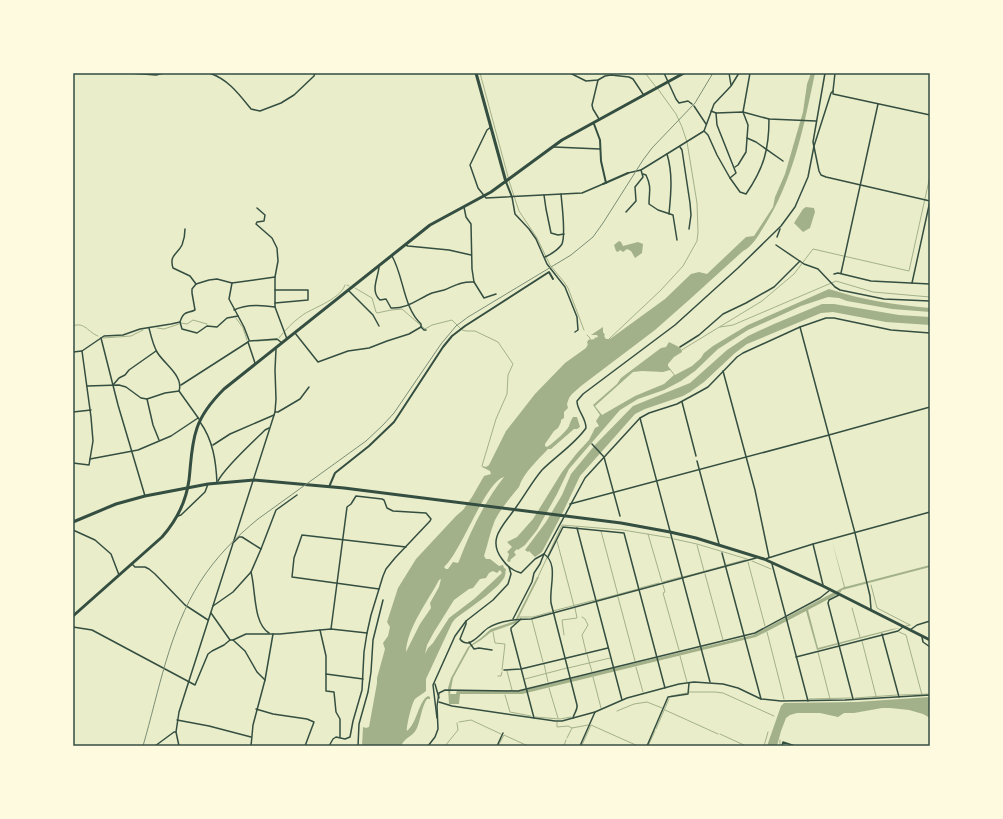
<svg xmlns="http://www.w3.org/2000/svg" width="1003" height="819" viewBox="0 0 1003 819" font-family="Helvetica,sans-serif">
<style>
.water{fill:#a3b18a;fill-rule:evenodd}
.lines{fill:none;stroke-linecap:round;stroke-linejoin:round}
.stream{stroke:#a3b18a;stroke-width:1}
.minor{stroke:#344e41;stroke-width:1.5}
.tertiary{stroke:#344e41;stroke-width:2}
.primary{stroke:#344e41;stroke-width:3}
.trunk{stroke:#344e41;stroke-width:3}
.rail{stroke:#7c8e77;stroke-width:1}
.neatline{fill:none;stroke:#344e41;stroke-width:1.5}
</style>
<rect width="100%" height="100%" fill="#e9edc9"/>
<g class="water">
<path d="M811,73H815C804,126 793,182 763,228C758,236 752,247 743,251L689,300L655,330L581,386L572,394L569,398L567,404L568,408L564,412V418L561,420V422L558,428L554,431L545,444V446L547,447C552,444 567,431 569,426C570,423 571,420 573,417H577L580,427L577,429H574L551,449H548C538,460 523,473 519,487C511,497 501,508 495,520C490,532 488,544 484,556L486,559H490L499,566L503,565L504,568L506,569C505,573 506,574 504,578C497,590 468,609 455,619L452,623L426,679V691C423,694 418,696 415,699C412,702 406,728 407,731C417,723 419,700 428,696L430,697V699H427C421,708 421,720 416,730C412,737 405,737 401,746H362L363,727L366,728L369,727L377,683V678L385,649L383,643L388,636L390,627L387,622L398,588L416,559L456,516L463,510L472,497L484,476L491,474L490,471L482,467L483,466L486,467L489,465L506,431L535,394L565,363L586,348L588,344L587,343L588,340L595,339L594,338L598,337L597,335H591L603,327V332L605,335L604,336L606,339H610L665,299L691,274L699,272L707,274L746,237L754,236L773,207L775,197L785,174L803,112L807,84ZM504,477C485,501 470,532 459,561L458,563L453,562L448,569H446L444,567C462,551 485,482 504,477ZM493,571L497,573L500,570L502,573L474,599L449,618L433,643L428,648L425,654L427,645L434,632L454,600L469,589L473,588L480,579L486,578L489,573ZM441,579L439,587L430,603L431,608L420,624L406,652C407,628 428,601 439,580Z"/>
<polygon points="806,207 814,208 815,212 810,228 803,232 794,223 803,209"/>
<polygon points="619,241 621,242 623,246 638,242 643,244 642,253 635,258 631,251 627,249 623,252 620,250 618,252 616,251 614,245"/>
<path d="M829,289C862,300 895,305 930,308V312L892,309L847,301L839,298L828,297L801,306L748,330L718,349L695,371L681,381L664,390L638,399L620,410L569,469L557,494L537,530L525,545L518,550L517,549L514,552L516,555L510,560L511,561L509,562L507,561L509,554L507,552L512,547L507,542L517,537L533,519L562,472L577,453L589,440L595,428L599,426L596,421L600,415L593,405L617,384L621,378L661,348L666,347L669,342C674,345 681,346 682,352L674,357L668,364V366L675,375L692,366L701,358L704,353L713,346L748,325ZM670,370L674,375L664,384L635,396L602,415L595,406L633,372L642,371L663,372Z"/>
<polygon points="822,304 834,304 899,315 930,317 930,325 886,322 833,312 821,313 747,344 735,353 704,382 690,392 683,396 645,409 635,414 580,476 562,514 542,552 535,557 529,551 528,552 525,550 546,522 562,495 571,474 595,445 633,406 690,383 727,350 748,336 774,324"/>
<polygon points="832,541 845,587 930,565 930,567 842,590 840,593 808,610 818,648 892,629 900,628 817,650 806,611 756,637 522,694 460,694 459,704 449,704 448,688 451,678 468,647 481,638 491,629 515,621 537,577 539,577 516,623 491,632 481,640 470,647 453,678 450,694 456,694 457,690 519,691 753,635 844,587"/>
<polygon points="930,697 930,718 923,714 909,710 890,708 882,708 854,713 844,713 838,717 820,713 797,713 790,715 786,718 781,731 777,746 767,746 781,706 784,703 856,702"/>
</g>
<g class="lines">
<g class="stream">
<polyline points="480,73 510,184 519,211 537,238 550,265 564,282 568,288 584,330"/>
<polyline points="645,73 656,87"/>
<polyline points="347,285 349,286"/>
<polyline points="355,288 372,298 376,312 377,313 391,310 402,309 425,329 432,325 452,320 462,330 466,331 475,331 498,342 513,364 508,375 507,394 496,419 482,466"/>
<polyline points="236,318 243,328 247,340"/>
<polyline points="181,323 187,324 193,320 207,324"/>
<path d="M73,326C84,321 89,333 98,336"/>
<polyline points="720,327 733,325 836,281 873,292 930,297"/>
<polyline points="157,328 164,329 179,324"/>
<path d="M285,331C291,324 297,319 304,314C316,307 341,298 345,285"/>
<polyline points="587,335 590,338 590,341"/>
<polyline points="103,338 131,336 143,330"/>
<polyline points="279,338 283,333"/>
<polyline points="608,340 661,290 683,266 697,241 698,232 697,203 687,142 682,127 676,114 658,89"/>
<polyline points="257,341 277,340"/>
<polyline points="680,351 762,301 794,274 813,249 909,271 930,176"/>
<polyline points="601,531 618,595"/>
<polyline points="648,534 662,582"/>
<polyline points="674,539 697,544 747,559"/>
<polyline points="557,541 574,606"/>
<polyline points="697,545 704,571"/>
<polyline points="752,561 771,569"/>
<polyline points="748,562 765,626"/>
<polyline points="726,565 745,560"/>
<polyline points="705,574 723,640"/>
<polyline points="538,577 562,525 623,530 671,538"/>
<polyline points="683,577 724,566"/>
<polyline points="663,582 681,577"/>
<polyline points="663,585 665,592 663,593 679,650"/>
<polyline points="871,585 877,608 910,625"/>
<polyline points="640,588 659,583"/>
<polyline points="618,597 635,661"/>
<polyline points="597,600 638,589"/>
<polyline points="852,608 860,637"/>
<polyline points="553,611 595,600"/>
<polyline points="519,617 533,617 551,612"/>
<polyline points="582,617 585,619 588,625 582,635 586,652"/>
<polyline points="532,620 543,662"/>
<polyline points="906,626 910,625"/>
<polyline points="493,632 495,643 505,644 502,670"/>
<polyline points="767,632 784,699"/>
<polyline points="899,632 906,635 922,695"/>
<polyline points="564,635 562,620 577,618 575,608"/>
<polyline points="862,641 876,696"/>
<polyline points="818,652 830,699"/>
<polyline points="587,654 592,672"/>
<polyline points="680,656 687,682"/>
<polyline points="544,664 548,682"/>
<polyline points="636,667 643,692"/>
<polyline points="568,668 610,658"/>
<polyline points="507,671 512,690"/>
<polyline points="498,676 501,676 502,672"/>
<polyline points="593,677 601,708"/>
<polyline points="525,679 567,668"/>
<polyline points="549,688 558,718"/>
<polyline points="689,692 715,692 723,693 774,716"/>
<polyline points="505,695 510,712 531,716"/>
<polyline points="900,695 930,694"/>
<polyline points="671,696 687,693"/>
<polyline points="855,698 897,695"/>
<polyline points="809,699 851,698"/>
<polyline points="665,710 718,734"/>
<polyline points="617,711 634,704 647,702 662,708"/>
<polyline points="535,717 560,719 571,717"/>
<polyline points="459,722 471,720 501,734"/>
<polyline points="557,722 557,727 568,726 572,728 588,725"/>
<polyline points="656,729 669,699"/>
<polyline points="720,734 746,746"/>
<polyline points="567,738 572,728"/>
<polyline points="582,745 591,725 638,746"/>
<polyline points="445,746 458,730 457,723"/>
<polyline points="498,746 504,735 528,746"/>
<polyline points="564,746 566,740"/>
<polyline points="648,746 655,731"/>
<polyline points="764,746 768,732"/>
<polyline points="780,746 780,740"/>
</g>
<g class="minor">
<polyline points="130,73 156,75 164,73"/>
<path d="M209,73C228,79 239,94 251,109L260,111L281,103L294,95L314,76L315,73"/>
<polyline points="570,73 586,81 598,80 605,76 611,75 629,77 633,79 643,94"/>
<polyline points="664,73 676,99 679,103 688,101 692,104"/>
<polyline points="729,73 731,85"/>
<polyline points="825,73 813,142 819,171 821,175 826,177 930,201"/>
<polyline points="598,80 592,105 593,109 599,119"/>
<polyline points="833,91 833,94 930,115"/>
<polyline points="694,106 706,124"/>
<polyline points="711,111 716,113 743,112 769,119 816,121"/>
<polyline points="491,127 487,130 470,165 478,188 486,198 582,193 603,184"/>
<polyline points="704,131 708,135 717,155 730,178 736,173 717,125 716,113"/>
<polyline points="747,138 756,142 783,161"/>
<polyline points="554,147 600,149"/>
<polyline points="680,147 682,150 690,203 691,215 689,229"/>
<path d="M667,154C673,174 671,193 669,214"/>
<polyline points="735,167 738,165 746,152 748,125 743,112 750,73"/>
<polyline points="628,173 641,170 704,131 714,104 731,86 739,73"/>
<path d="M643,174L646,175C652,188 649,191 649,204L658,210L673,215L677,240"/>
<path d="M730,178L740,192L746,194C764,168 769,149 769,119"/>
<polyline points="544,195 546,209 551,233 558,235 564,234"/>
<polyline points="512,197 515,214 529,229 536,239 547,264 565,287 577,317 578,330 575,332"/>
<polyline points="464,207 466,217 471,224 472,269 474,282 484,298 496,294"/>
<polyline points="257,208 265,215 264,221 257,222 256,224 272,238 277,248 278,261 275,277 275,307 287,339"/>
<polyline points="626,212 636,201 635,187 643,177 641,170"/>
<path d="M185,229C185,234 184,240 182,245C177,255 169,255 173,268L190,276L196,284"/>
<polyline points="777,237 780,229"/>
<polyline points="405,245 408,246 449,250 471,255"/>
<polyline points="776,245 804,264 818,269 835,287 840,290 884,299 930,301"/>
<path d="M392,256C404,277 403,307 421,324V327"/>
<path d="M545,257C550,255 559,249 562,244C566,234 562,206 561,194"/>
<path d="M379,267C378,278 370,291 380,300L386,299L391,308C407,309 418,299 432,293C436,292 440,291 444,290C454,286 462,281 474,282"/>
<polyline points="841,273 878,104"/>
<polyline points="834,274 838,273 871,281 930,284"/>
<polyline points="232,283 229,299 244,327 249,340"/>
<polyline points="912,283 930,201"/>
<polyline points="348,290 373,315 379,326"/>
<polyline points="275,303 308,300 308,290 275,290"/>
<path d="M234,310C246,304 262,305 275,307"/>
<polyline points="180,322 182,329 197,333 207,326 217,327 227,318 238,316"/>
<polyline points="421,327 424,330 426,330"/>
<polyline points="800,327 855,533 870,596 871,609"/>
<polyline points="295,333 318,362 348,351 369,348 387,341 409,334 421,327"/>
<polyline points="101,338 118,405 145,496"/>
<polyline points="248,342 255,363"/>
<polyline points="680,347 699,335 723,314 746,303 774,287 800,261"/>
<path d="M73,352L82,351L104,336L123,335L140,329L171,324L180,322C184,310 187,314 195,310L192,293V289L196,284L209,280L217,279L232,283L275,277"/>
<polyline points="723,371 755,490 769,557"/>
<polyline points="113,385 119,378 125,375 129,370 156,351"/>
<polyline points="181,385 248,342 249,341 277,339 282,343"/>
<path d="M87,386L119,385L126,387L141,398L147,399L165,393L179,391C184,376 164,364 157,352C153,345 151,336 149,328"/>
<polyline points="179,391 199,419"/>
<polyline points="147,399 153,425 159,440"/>
<polyline points="682,402 696,456"/>
<polyline points="73,412 91,410"/>
<polyline points="275,412 278,412 300,399 309,387"/>
<polyline points="640,418 710,682"/>
<path d="M200,422C213,440 216,461 217,483"/>
<polyline points="592,444 604,457 620,516"/>
<polyline points="213,445 230,434 274,415"/>
<polyline points="90,459 138,450 171,436 198,418"/>
<polyline points="697,461 719,544"/>
<polyline points="73,463 89,465 93,441 91,417 82,351"/>
<path d="M218,481C225,467 253,442 265,430L269,428"/>
<polyline points="570,504 829,435 930,407"/>
<polyline points="178,516 181,515 205,492 208,484"/>
<polyline points="577,528 622,700"/>
<polyline points="73,530 95,540 111,554 119,575"/>
<polyline points="234,542 239,537 242,537 261,549"/>
<polyline points="813,544 823,585"/>
<polyline points="722,553 761,699"/>
<path d="M544,554L535,559L521,573C513,571 506,565 502,559C487,539 503,526 514,510C524,497 531,483 542,470C556,456 575,444 586,428C586,417 577,411 577,401L583,394L675,325L738,268L781,226L795,207L808,177L814,146L831,93L833,91L835,73"/>
<path d="M544,554C559,564 549,587 551,603L577,705C578,710 574,713 573,718"/>
<polyline points="548,557 563,527 624,533 665,688"/>
<polyline points="765,559 813,544 930,512"/>
<polyline points="132,564 135,567 145,567 149,569 155,574 185,605 208,620"/>
<polyline points="772,564 808,701"/>
<path d="M251,572C256,591 253,623 269,633"/>
<polyline points="379,589 292,577 294,558 302,535 406,547"/>
<polyline points="839,595 829,600 828,603 853,699"/>
<polyline points="213,606 233,592 251,572 261,549 276,510 297,495"/>
<polyline points="211,613 230,640 233,640 245,651 257,672 265,680"/>
<polyline points="513,619 532,582 534,573 540,564 544,554 585,478 640,418 649,413 677,404 699,392 708,387 737,357 743,353 800,327 826,318 834,318 891,330 930,333"/>
<polyline points="521,619 511,628 511,630 534,718"/>
<path d="M466,621V624L460,639C462,642 464,643 468,643C476,641 482,632 488,628C500,620 517,619 531,619L756,558"/>
<polyline points="73,627 92,630 195,685 208,654 212,651 224,645 230,640"/>
<polyline points="910,630 917,625 930,621"/>
<polyline points="882,634 899,697"/>
<polyline points="922,637 923,642 930,647"/>
<polyline points="233,640 246,634 280,634 320,630"/>
<polyline points="469,642 474,649 479,648 492,650"/>
<polyline points="796,657 898,631 903,627"/>
<polyline points="504,670 521,669 608,648"/>
<polyline points="326,674 363,679"/>
<polyline points="435,684 439,698"/>
<polyline points="439,702 452,706 555,721 562,721 595,712 627,698 679,684 694,682 723,684 738,688 761,699 781,701 845,700 930,695"/>
<polyline points="256,709 273,714 307,719 314,722 305,746"/>
<polyline points="437,718 433,685 455,636 466,621 493,600 508,584 511,574 509,567"/>
<polyline points="177,720 209,726 251,737"/>
<polyline points="340,737 340,719 336,712 334,692 326,691 326,656 320,630 331,629 367,633"/>
<polyline points="155,746 174,732 176,732"/>
<polyline points="179,746 176,732 179,712 275,412 276,399 275,370 276,349"/>
<polyline points="251,746 253,725 265,680 273,634"/>
<polyline points="329,746 333,739 336,737 345,739 350,737 353,721 362,690 364,652 367,633 371,615 383,576 386,569 395,558 430,521 431,519 426,513 393,511 387,508 384,500 382,499 356,496 351,504 347,507 331,629"/>
<polyline points="358,746 359,724 368,692 371,672 373,640 383,600"/>
<polyline points="428,746 435,737 438,729 437,706 439,693 445,690 518,691 755,633 820,598 830,590"/>
<polyline points="497,746 503,733"/>
<polyline points="580,746 595,712"/>
<polyline points="647,746 668,697 688,694 689,683"/>
<polyline points="782,746 783,742 795,746"/>
</g>
<g class="tertiary">
<polyline points="594,124 600,140 601,161 606,183"/>
<polyline points="506,182 512,197"/>
<polyline points="603,184 628,173"/>
<polyline points="329,487 335,473 369,446 394,422 443,347 452,336 465,326 549,272 553,279"/>
</g>
<g class="primary">
<polyline points="476,73 506,182"/>
<path d="M73,616L162,537C177,520 186,502 189,480C191,463 191,445 197,428C202,413 213,400 224,389L430,225L491,192L562,140L684,73"/>
</g>
<polyline class="trunk" points="73,522 116,504 145,496 208,484 254,480 344,488 621,523 670,532 696,538 764,559 823,586 930,640"/>
<path class="rail" d="M143,746C159,691 169,631 200,582C216,557 236,537 258,519L366,441L383,425L394,413L441,344L456,326L468,317L571,255L593,237L603,223L643,160L652,148L695,103L713,73"/>
</g>
<rect width="1003" height="819" fill="none" stroke="#fefae0" stroke-width="148"/>
<rect x="74" y="74" width="855" height="671" class="neatline"/>
</svg>
